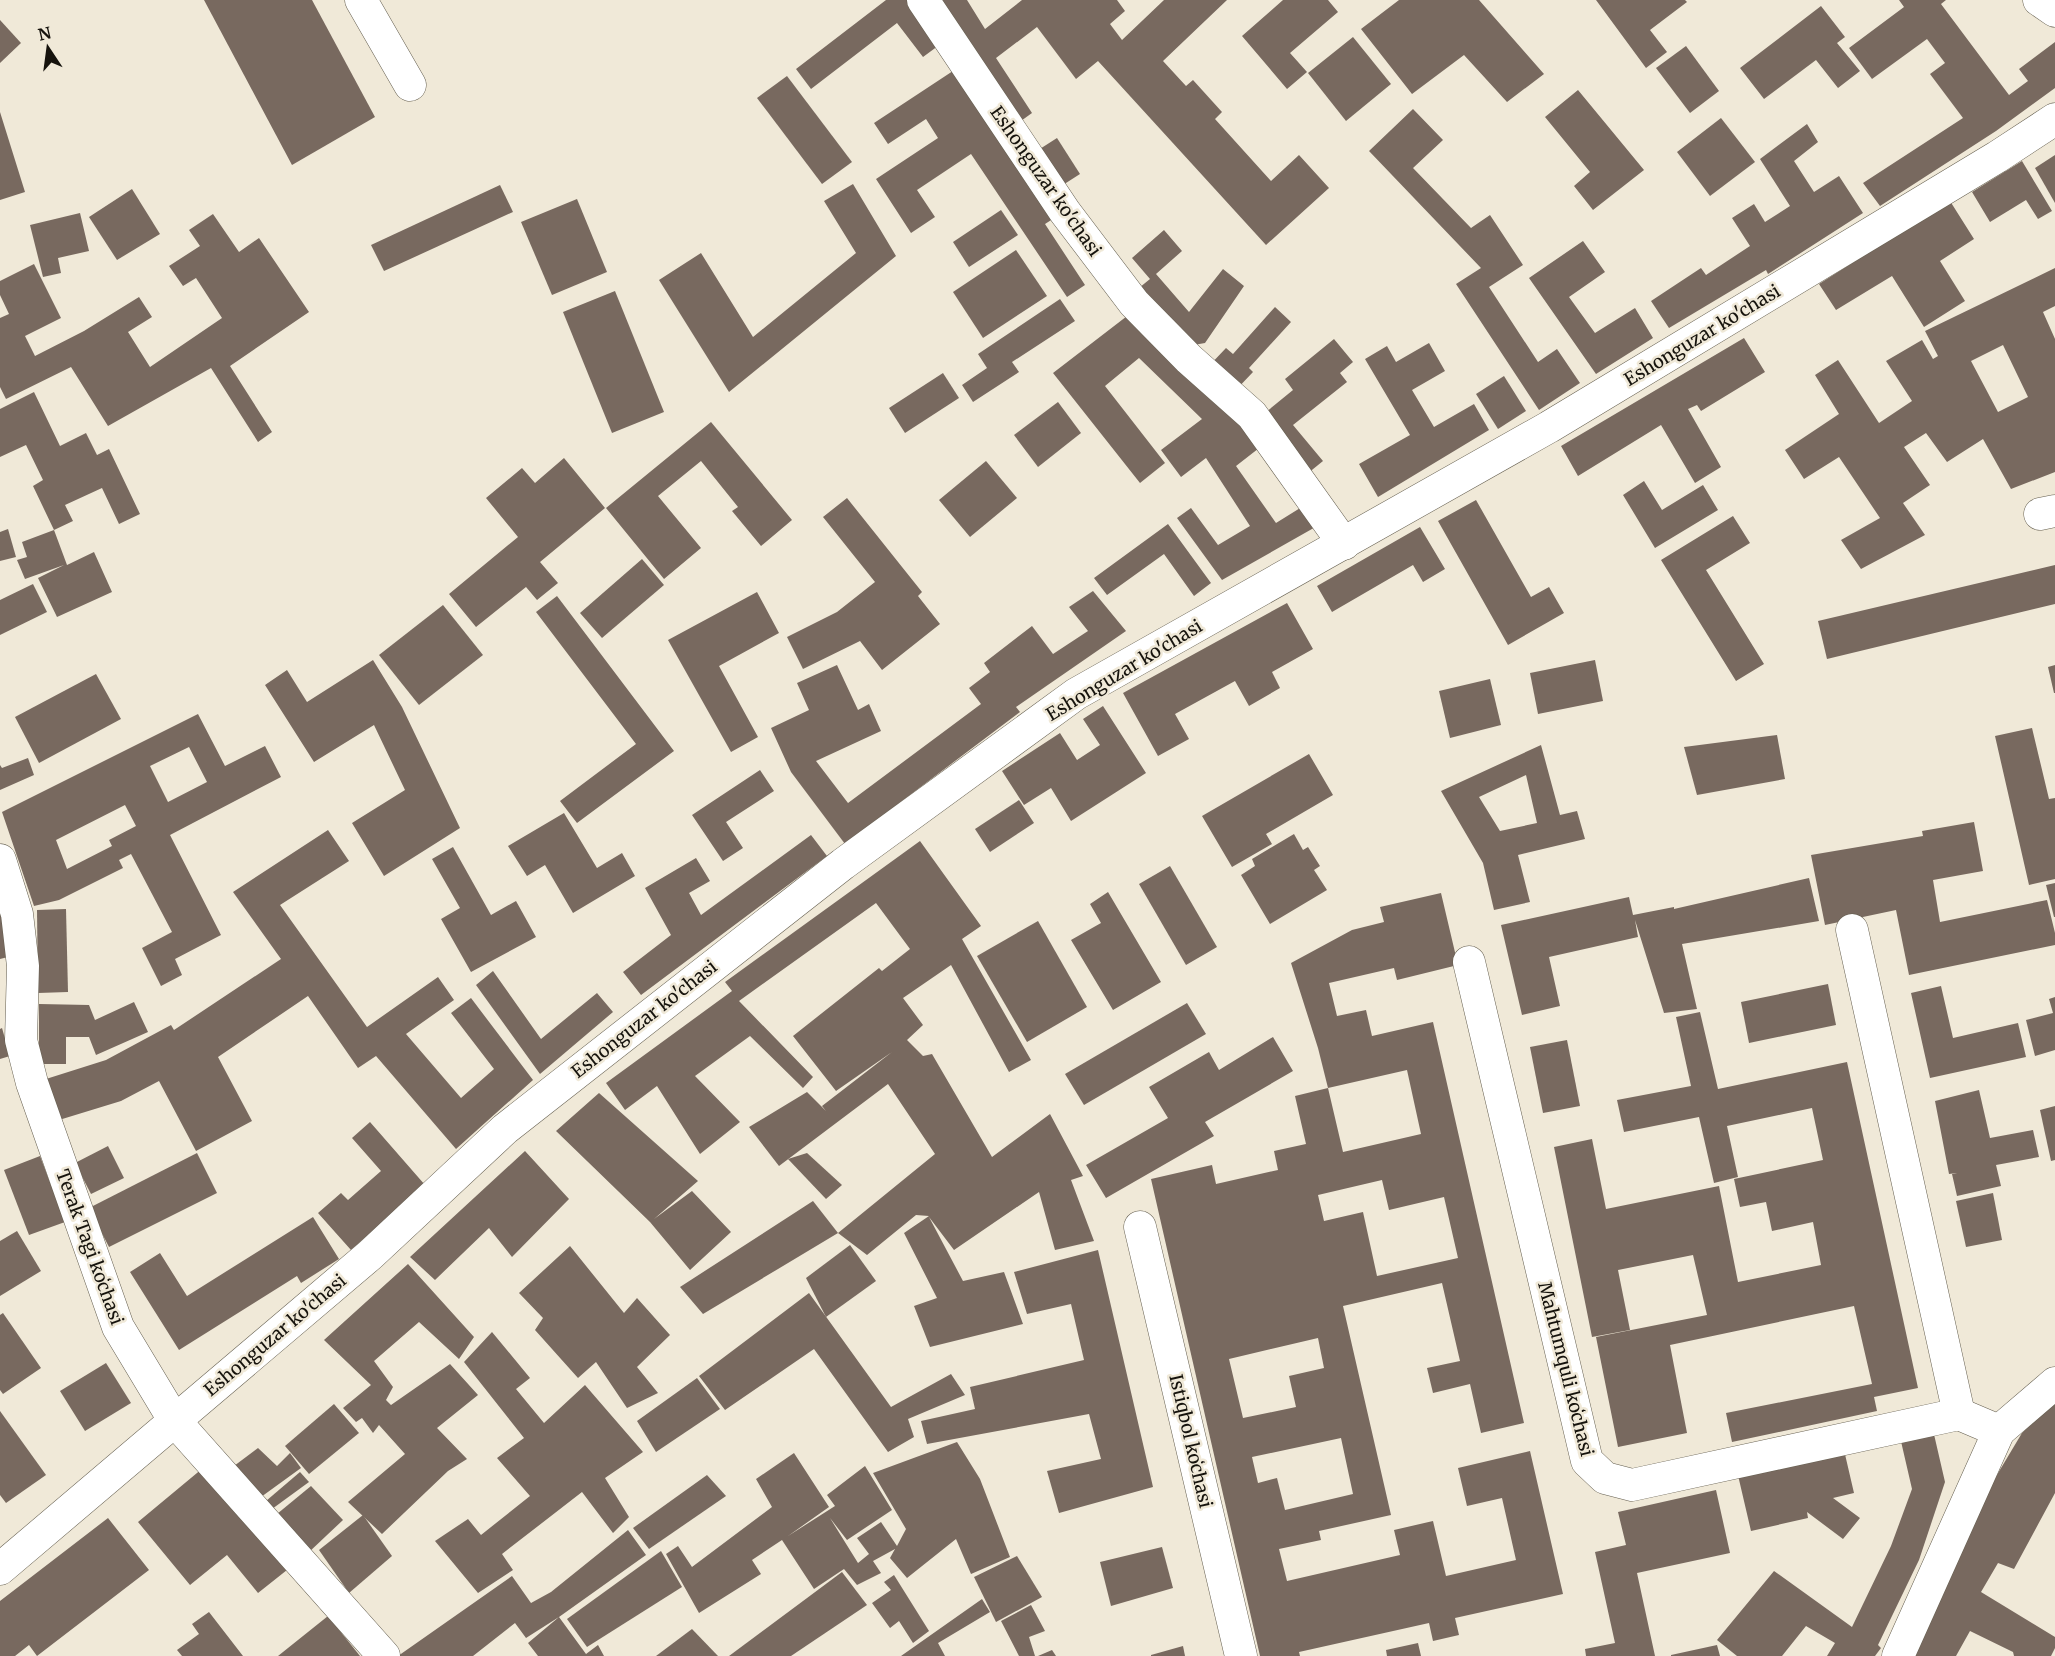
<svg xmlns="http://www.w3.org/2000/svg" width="2055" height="1656" viewBox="0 0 2055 1656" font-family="Merriweather,serif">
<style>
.building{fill:#78695f;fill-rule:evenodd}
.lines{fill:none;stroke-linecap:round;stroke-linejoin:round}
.minor-casing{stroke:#655f50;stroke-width:33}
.minor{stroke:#fff;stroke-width:32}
.labels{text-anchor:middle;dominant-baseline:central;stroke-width:5;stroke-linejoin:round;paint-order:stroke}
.street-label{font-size:18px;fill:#16130d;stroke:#f0e9d8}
</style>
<rect width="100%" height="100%" fill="#f0e9d8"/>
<g class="building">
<polygon points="204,0 312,0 375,117 292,165"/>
<polygon points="886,0 909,0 942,43 923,57 897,23 811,89 796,69"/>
<polygon points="932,0 967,0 985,29 1022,0 1117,0 1125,11 1110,24 1122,40 1164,0 1227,0 1163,61 1186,86 1193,80 1222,112 1215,119 1271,181 1299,155 1329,188 1266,245 1098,61 1076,79 1037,27 996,58 1032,113 1011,128"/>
<polygon points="1283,0 1328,0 1338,12 1290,53 1307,72 1287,89 1242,36"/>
<polygon points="1399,0 1479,0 1544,74 1507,102 1464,55 1412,94 1361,29"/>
<polygon points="1596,0 1685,0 1687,2 1650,30 1667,52 1646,68"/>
<polygon points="1899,0 1946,0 1941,4 2009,95 2028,81 2019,69 2055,42 2055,88 1996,131 1880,206 1863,183 1963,118 1930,74 1945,63 1927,39 1872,79 1849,48 1904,7"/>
<polygon points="1821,6 1845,37 1837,43 1860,71 1838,88 1816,60 1764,99 1740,68"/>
<polygon points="0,20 21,43 0,63"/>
<polygon points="1353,37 1391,84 1346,121 1308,73"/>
<polygon points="1686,46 1719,91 1690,113 1656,68"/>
<polygon points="959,67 1059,215 1045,224 1085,285 1067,297 971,154 917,190 935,217 911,233 876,179 938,138 926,119 888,144 874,123"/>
<polygon points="787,76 852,162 822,184 757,98"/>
<polygon points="1578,90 1644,170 1593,210 1574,186 1590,172 1545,117"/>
<polygon points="1413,109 1443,140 1413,168 1471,228 1490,215 1523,265 1489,287 1538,362 1557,349 1580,383 1539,410 1456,284 1481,268 1369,151"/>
<polygon points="0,112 25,192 0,200"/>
<polygon points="1721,118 1755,162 1710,196 1677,152"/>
<polygon points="1807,124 1818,142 1794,161 1814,192 1839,176 1863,213 1768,274 1766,270 1669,328 1651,301 1701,268 1706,275 1750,246 1732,218 1754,204 1765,222 1790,206 1760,159"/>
<polygon points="1057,138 1080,174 1055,190 1032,154"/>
<polygon points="2055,155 2055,203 2035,168"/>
<polygon points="2022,161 2052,211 2038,219 2026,200 1990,222 1972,192"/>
<polygon points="853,184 896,256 729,392 659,280 701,253 753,337 856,253 824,201"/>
<polygon points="500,185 513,212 384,271 371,245"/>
<polygon points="132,189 160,234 117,260 89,217"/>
<polygon points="577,199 607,272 552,295 521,222"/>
<polygon points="1950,201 1974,239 1940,261 1965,301 1924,327 1892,276 1836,310 1819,284"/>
<polygon points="1001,210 1018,235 969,267 953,242"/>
<polygon points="80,213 89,251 58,258 61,273 43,277 30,225"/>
<polygon points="213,214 239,252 259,238 309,312 230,366 272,432 258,442 211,368 108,426 71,367 6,399 0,387 0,318 9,314 0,295 0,281 34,264 61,318 25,336 35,356 84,331 139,297 152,317 128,332 150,367 222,318 196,278 183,286 169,266 200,246 189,230"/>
<polygon points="1164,230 1182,251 1156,274 1189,312 1223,269 1244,286 1205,343 1182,347 1134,292 1150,279 1132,258"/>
<polygon points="1583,241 1605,272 1569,297 1595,333 1635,308 1653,338 1596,374 1529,278"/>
<polygon points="1016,250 1047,296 983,338 953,292"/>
<path d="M2055,268V306L2043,312L2055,339V472L2011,489L1983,439L1947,462L1926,433L1904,447L1930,485L1903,503L1925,535L1861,569L1841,540L1880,518L1839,457L1804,479L1785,450L1839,414L1815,375L1838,360L1879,423L1912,401L1886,361L1922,340L1933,359L1938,356L1925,331ZM2003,345L2028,397L1998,412L1971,361Z"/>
<polygon points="615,291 664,412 612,433 563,312"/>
<polygon points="1060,299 1075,321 1012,362 1019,372 973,402 962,385 987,368 978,354"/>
<polygon points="1275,307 1291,322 1249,368 1253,372 1234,392 1207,368 1226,348 1233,354"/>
<polygon points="1131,313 1263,445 1236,466 1276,523 1305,505 1319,525 1222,580 1177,518 1191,508 1218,545 1250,526 1206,458 1181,477 1161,450 1202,419 1139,358 1105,386 1165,463 1140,483 1053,373"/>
<polygon points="1744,338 1765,372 1701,411 1697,405 1688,409 1721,467 1695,483 1661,425 1578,476 1561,446"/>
<polygon points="1334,339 1353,362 1340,373 1347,382 1293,425 1323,461 1307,474 1260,417 1293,390 1285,379"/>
<polygon points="1429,343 1445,371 1412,390 1434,427 1474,404 1489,430 1378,497 1359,464 1410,435 1365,359 1387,346 1396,362"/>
<polygon points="943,373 959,398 905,433 889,408"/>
<polygon points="1504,376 1526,411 1498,429 1476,394"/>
<polygon points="34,392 60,446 86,433 97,455 109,449 140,514 119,524 102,488 65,505 73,521 54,530 33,486 43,480 26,445 0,457 0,409"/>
<polygon points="1058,402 1081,433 1038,467 1014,435"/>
<polygon points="711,422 792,520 761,546 732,511 738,507 701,461 658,496 701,548 664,579 606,508"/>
<polygon points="564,458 605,508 540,562 558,583 537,600 526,587 476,627 449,594 518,537 486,498 522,468 535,483"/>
<polygon points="986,461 1017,498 970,537 939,500"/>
<polygon points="1644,481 1662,510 1703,485 1718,510 1655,548 1623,495"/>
<polygon points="847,498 922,592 918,596 940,624 882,670 860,641 803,669 787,637 837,612 875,582 823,517"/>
<polygon points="1476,500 1531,597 1549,587 1564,613 1508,645 1438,521"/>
<polygon points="1733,516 1750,543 1706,570 1764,664 1736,681 1661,560"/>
<polygon points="1168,524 1211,583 1194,596 1164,554 1107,595 1094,578"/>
<polygon points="1420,527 1445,569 1423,582 1413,565 1332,612 1317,586"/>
<polygon points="8,529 16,557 0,561 0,532"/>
<polygon points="54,530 67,565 94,552 112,592 57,617 38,578 64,565 25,579 17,560 27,557 22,542"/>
<polygon points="642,559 664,585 602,638 580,613"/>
<polygon points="2055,565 2055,604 1827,659 1818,621"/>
<polygon points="33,584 47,612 0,635 0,600"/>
<polygon points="1093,591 1126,631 1016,707 1020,712 845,844 791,772 771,728 809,710 797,683 837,665 858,710 869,704 881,731 816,761 848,803 981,704 969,688 990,672 984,663 1032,626 1053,654 1088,631 1069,607"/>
<polygon points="757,592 779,633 719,666 758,737 731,752 668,640"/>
<polygon points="557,596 674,751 577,823 560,801 636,744 536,612"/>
<polygon points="1287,603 1313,649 1272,672 1280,688 1249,706 1235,681 1175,714 1189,739 1158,756 1123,693"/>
<polygon points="443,605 483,655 419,705 379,655"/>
<polygon points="373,660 402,707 460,828 384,876 352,823 405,790 374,725 314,762 265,685 287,670 307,702"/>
<polygon points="1595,660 1603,701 1538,714 1530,673"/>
<polygon points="2055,665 2055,693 2054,693 2048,667"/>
<polygon points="96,674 121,719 39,763 15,717"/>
<polygon points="1490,679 1501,725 1450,738 1439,691"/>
<polygon points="1103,706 1146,773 1071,821 1051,788 1024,805 1002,771 1060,733 1077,760 1100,745 1083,719"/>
<path d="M198,714L225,766L265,746L281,777L170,835L221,935L175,959L182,975L161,986L142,948L172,932L131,854L119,860L123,868L59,900L34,906L2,812ZM189,747L207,782L168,802L150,766ZM125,805L136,826L109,840L112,846L67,869L56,840Z"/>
<polygon points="2032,728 2049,799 2055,798 2055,879 2029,885 1995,736"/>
<polygon points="1777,735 1785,779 1697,795 1684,747"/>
<path d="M1541,745L1560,815L1577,811L1585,839L1518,855L1530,902L1494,910L1483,863L1441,791ZM1526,775L1537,823L1500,831L1479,797Z"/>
<polygon points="1309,754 1333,795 1266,834 1272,844 1232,867 1202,816"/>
<polygon points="28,758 34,775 0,790 0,765 2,768"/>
<polygon points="760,770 774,791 726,822 743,848 723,861 692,815"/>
<polygon points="1019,800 1034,823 990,852 975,829"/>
<polygon points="564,813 597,868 622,853 635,876 573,913 545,865 527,876 508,846"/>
<polygon points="1974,822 1983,871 1933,880 1940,922 2047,900 2055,933 2055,945 1909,975 1896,910 1825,925 1811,855 1923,836 1922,831"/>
<polygon points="328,830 349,861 280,905 367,1027 438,977 454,1000 406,1034 461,1098 494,1069 451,1013 471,998 533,1080 456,1149 376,1056 358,1068 308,996 218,1057 252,1121 196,1151 159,1081 121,1101 59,1120 46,1079 106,1060 171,1025 174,1030 281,959 233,892"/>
<polygon points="1294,834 1303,850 1308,847 1320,866 1314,870 1327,890 1270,924 1241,875 1255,866 1252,859"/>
<polygon points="811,835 827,856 641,995 623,972 671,935 645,888 696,858 710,881 689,893 701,915"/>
<polygon points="920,841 981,926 962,939 1031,1060 1009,1072 951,965 903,998 923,1025 907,1040 923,1056 932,1054 992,1157 1050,1114 1083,1176 1071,1180 1094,1241 1055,1250 1039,1192 954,1250 929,1217 963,1281 1004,1272 1023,1324 930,1347 914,1306 937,1298 904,1233 929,1216 916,1215 867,1255 838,1233 703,1314 680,1287 813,1201 838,1233 935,1154 888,1084 779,1166 749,1127 807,1092 826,1111 822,1106 892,1052 836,1091 793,1036 879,968 882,971 910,949 876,903 739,1001 813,1077 803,1088 750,1036 695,1076 740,1122 700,1154 657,1086 625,1110 606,1083 732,991 725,982"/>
<polygon points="453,847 491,915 516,901 536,937 471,972 441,919 460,908 432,859"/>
<polygon points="1170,866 1217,947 1186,965 1139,884"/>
<polygon points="1809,878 1819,921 1682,944 1697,1009 1664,1013 1635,920 1638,937 1549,957 1560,1006 1522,1015 1501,925 1629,897 1633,915 1674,907 1674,909"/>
<polygon points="2055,883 2055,917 2054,917 2046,885"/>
<polygon points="1108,892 1161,982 1113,1010 1071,940 1101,923 1090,904"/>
<path d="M1441,893L1458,965L1397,980L1394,968L1329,983L1337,1016L1366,1010L1372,1036L1433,1022L1524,1423L1481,1433L1470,1384L1433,1393L1427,1368L1460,1361L1442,1283L1343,1306L1391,1515L1319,1531L1321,1540L1279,1549L1287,1581L1400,1555L1394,1530L1433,1521L1446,1576L1516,1560L1502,1498L1467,1506L1458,1468L1530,1451L1563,1594L1455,1618L1459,1635L1433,1641L1429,1623L1299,1652L1300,1656H1260L1151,1179L1212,1165L1216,1184L1278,1170L1274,1151L1306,1144L1295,1096L1328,1088L1343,1152L1421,1134L1407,1070L1328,1088L1318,1048L1291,963L1352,930L1384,922L1380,907ZM1382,1180L1389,1210L1444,1197L1458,1258L1377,1276L1363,1212L1324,1221L1318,1195ZM1318,1338L1324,1368L1289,1376L1296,1407L1243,1418L1229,1359ZM1341,1438L1353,1494L1285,1510L1277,1478L1258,1483L1252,1457Z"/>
<polygon points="0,902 8,957 0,959"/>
<polygon points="66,909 68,992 38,993 37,910"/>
<polygon points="1038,921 1087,1007 1027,1042 977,956"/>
<polygon points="493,971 541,1039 597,993 613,1012 540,1074 476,985"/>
<polygon points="1828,984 1836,1025 1749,1043 1741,1002"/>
<polygon points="1941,986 1953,1038 2018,1023 2026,1057 1930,1078 1911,993"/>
<polygon points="2055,997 2055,1050 2035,1056 2026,1020 2053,1013 2049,999"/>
<polygon points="134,1002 148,1032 96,1055 89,1037 66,1037 66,1064 39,1064 39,1004 89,1005 95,1020"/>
<polygon points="1187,1003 1206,1034 1084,1105 1065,1074"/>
<polygon points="1700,1012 1718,1089 1847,1062 1918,1388 1874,1397 1877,1411 1732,1442 1726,1413 1872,1384 1854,1306 1670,1345 1687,1433 1618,1447 1596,1337 1707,1315 1693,1255 1618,1270 1630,1330 1592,1337 1554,1147 1592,1139 1606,1209 1719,1186 1738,1282 1821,1265 1813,1222 1772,1231 1766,1202 1740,1207 1734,1179 1823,1160 1812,1108 1727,1126 1738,1177 1714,1183 1699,1117 1624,1132 1617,1100 1691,1086 1676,1017"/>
<polygon points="2,1028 10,1056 0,1059 0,1029"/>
<polygon points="1273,1037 1293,1071 1205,1122 1214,1136 1106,1198 1086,1165 1168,1118 1149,1087 1209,1052 1219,1070"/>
<polygon points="1567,1040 1580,1106 1543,1113 1530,1047"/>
<polygon points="1979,1090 1990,1138 2033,1130 2039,1157 1996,1165 2001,1186 1957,1196 1952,1174 1957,1173 1949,1174 1935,1101"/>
<polygon points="599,1093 698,1181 654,1219 692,1191 731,1232 690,1270 650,1222 556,1131"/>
<polygon points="2055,1106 2055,1160 2051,1161 2040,1110"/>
<polygon points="370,1122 425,1185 351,1250 318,1213 341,1193 348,1200 381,1171 352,1138"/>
<polygon points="108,1146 124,1178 91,1194 75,1163"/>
<polygon points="525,1151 569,1199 512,1257 489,1228 435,1280 410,1257"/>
<polygon points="197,1153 217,1193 109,1247 89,1208"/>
<polygon points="807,1153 842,1185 826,1199 788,1159"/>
<polygon points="40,1156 65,1222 29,1235 4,1170"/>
<polygon points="1993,1193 2002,1240 1966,1247 1956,1201"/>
<polygon points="313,1217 339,1259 301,1283 297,1276 179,1350 130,1272 160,1253 187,1296"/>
<polygon points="17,1231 41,1271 0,1296 0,1241"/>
<polygon points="850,1245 876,1281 826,1317 806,1278"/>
<polygon points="570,1246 624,1313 637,1298 670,1335 637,1367 658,1393 627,1408 596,1362 578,1378 535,1330 543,1318 519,1293"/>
<polygon points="1098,1250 1153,1487 1059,1513 1047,1471 1101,1459 1089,1414 927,1444 921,1421 975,1409 970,1387 1084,1360 1071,1304 1027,1314 1014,1272"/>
<polygon points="408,1264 474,1337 459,1359 419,1322 374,1361 393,1387 386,1400 391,1405 450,1364 478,1395 437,1428 467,1459 448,1471 382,1534 348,1502 405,1454 379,1425 373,1433 362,1418 356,1422 343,1408 371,1385 324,1340"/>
<polygon points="809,1293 891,1407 951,1374 965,1395 908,1419 914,1437 888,1452 814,1349 725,1410 699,1376"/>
<polygon points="3,1313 41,1368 3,1394 0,1390 0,1315"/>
<polygon points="492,1332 530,1378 516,1389 544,1423 585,1385 643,1452 605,1478 629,1517 613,1533 582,1492 502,1554 513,1570 478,1593 435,1541 468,1519 481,1535 530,1496 497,1458 524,1438 464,1362"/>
<polygon points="106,1363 131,1403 85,1431 60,1391"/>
<polygon points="697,1378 720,1409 656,1452 637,1421"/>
<polygon points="2055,1402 2055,1493 2014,1569 1998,1563 1981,1592 2055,1637 2055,1648 2051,1656 2014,1656 2013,1652 1970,1631 1956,1656 1909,1656 1935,1612 1958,1540 2022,1433"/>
<polygon points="334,1404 359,1433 309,1474 285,1446"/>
<polygon points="0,1411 46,1475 6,1503 0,1495"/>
<polygon points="1933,1430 1945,1482 1919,1560 1878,1645 1881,1648 1875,1656 1827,1656 1835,1643 1806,1626 1782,1656 1737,1656 1717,1640 1774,1571 1852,1627 1891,1546 1912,1489 1900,1437"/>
<polygon points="957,1442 980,1479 1010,1557 971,1574 956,1539 907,1578 890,1558 895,1549 873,1561 881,1573 857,1585 844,1569 814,1589 782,1540 752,1560 761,1574 699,1613 666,1554 678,1546 692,1567 772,1507 756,1479 794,1453 829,1507 788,1536 835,1506 827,1495 865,1466 892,1510 847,1540 830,1518 858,1563 869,1554 857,1538 881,1522 897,1546 906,1529 873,1473"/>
<polygon points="258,1448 277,1466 290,1453 301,1468 261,1497 234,1466"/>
<polygon points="1844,1450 1854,1493 1833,1498 1860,1518 1843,1539 1807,1512 1808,1518 1751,1531 1737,1471"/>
<polygon points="203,1468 287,1570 258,1593 227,1555 190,1585 138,1522"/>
<polygon points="300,1472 309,1482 272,1509 266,1501"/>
<polygon points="707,1475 726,1496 649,1549 633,1528"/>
<polygon points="311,1486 343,1520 308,1553 277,1514"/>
<polygon points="1716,1490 1730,1553 1637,1573 1655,1656 1586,1656 1585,1649 1615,1643 1595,1552 1626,1545 1618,1512"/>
<polygon points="363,1515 392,1556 349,1593 319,1550"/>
<polygon points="108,1518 149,1570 37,1656 29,1645 15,1656 0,1656 0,1601"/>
<polygon points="628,1530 646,1555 559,1617 586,1654 598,1645 604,1656 538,1656 528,1643 559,1617 526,1638 515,1623 473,1656 398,1656 512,1576 531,1603 551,1592"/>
<polygon points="1162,1547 1173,1588 1111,1606 1100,1562"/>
<polygon points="661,1551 682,1587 587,1647 567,1619"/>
<polygon points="1017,1556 1042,1597 996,1622 974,1577"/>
<polygon points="842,1572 867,1605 791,1656 729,1656"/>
<polygon points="894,1575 929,1631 913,1643 899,1621 890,1628 872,1603 891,1590 884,1582"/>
<polygon points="982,1599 990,1612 938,1643 945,1656 901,1656"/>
<polygon points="1031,1605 1045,1631 1029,1637 1035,1656 1019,1656 1001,1621"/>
<polygon points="209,1612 243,1656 182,1656 177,1650 199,1634 192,1624"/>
<polygon points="328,1616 360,1656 278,1656"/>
<polygon points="692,1629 718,1656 656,1656"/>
<polygon points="1418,1643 1421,1656 1387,1656 1386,1650"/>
<polygon points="1717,1645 1720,1656 1671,1656 1671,1655"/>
<polygon points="1183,1646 1185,1656 1151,1656 1151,1655"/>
<polygon points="1052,1650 1056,1656 1038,1656"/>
</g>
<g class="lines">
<defs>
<g id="minor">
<polyline points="361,0 410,85"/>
<polyline points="923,0 1065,212 1134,303 1189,359 1252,415 1344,544"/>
<polyline points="2039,0 2055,11"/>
<polyline points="2040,514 2055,511"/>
<polyline points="0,860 17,914 23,966 21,1040 32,1083 118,1327 174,1420 384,1656"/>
<polyline points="1852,930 1959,1414"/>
<polyline points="1469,962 1587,1461 1605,1478 1632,1485 1959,1414 1999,1431"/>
<polyline points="1140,1227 1241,1656"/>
<polyline points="0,1569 370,1255 505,1129 843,864 1076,694 1549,427 1997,157 2055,119"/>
<polyline points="1898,1656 1999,1431 2055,1383"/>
</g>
</defs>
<use href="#minor" class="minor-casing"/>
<use href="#minor" class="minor"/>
</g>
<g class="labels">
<g class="street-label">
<text transform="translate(1046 181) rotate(55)">Eshonguzar ko'chasi</text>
<text transform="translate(1702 335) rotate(-31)">Eshonguzar ko'chasi</text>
<text transform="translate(1124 670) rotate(-31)">Eshonguzar ko'chasi</text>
<text transform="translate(644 1019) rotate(-38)">Eshonguzar ko'chasi</text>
<text transform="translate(90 1247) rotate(70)">Terak Tagi koʻchasi</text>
<text transform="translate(275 1335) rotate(-40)">Eshonguzar ko'chasi</text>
<text transform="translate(1566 1369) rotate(76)">Mahtumquli koʻchasi</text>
<text transform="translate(1191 1441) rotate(77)">Istiqbol koʻchasi</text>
</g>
</g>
<g transform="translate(48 48) rotate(347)" stroke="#f0e9d8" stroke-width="4.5" paint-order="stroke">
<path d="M0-4.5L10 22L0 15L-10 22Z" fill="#16130d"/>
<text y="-9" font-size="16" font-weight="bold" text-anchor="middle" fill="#16130d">N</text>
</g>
</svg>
